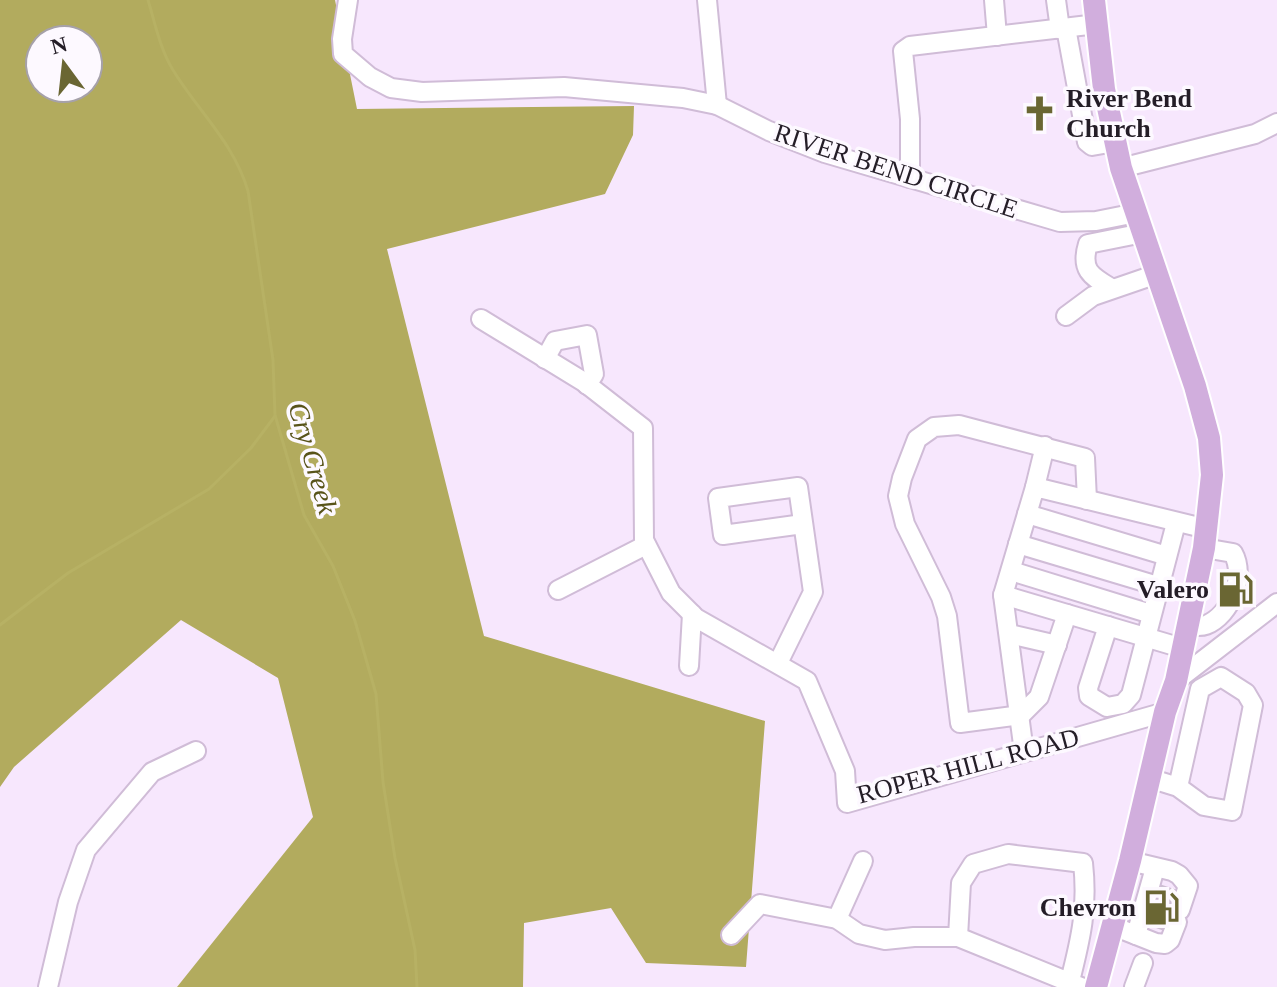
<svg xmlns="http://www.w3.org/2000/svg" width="1277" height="987" viewBox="0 0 1277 987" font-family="Georgia,serif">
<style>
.forest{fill:#b2ab5e;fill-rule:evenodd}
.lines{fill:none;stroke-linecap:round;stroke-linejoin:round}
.stream{stroke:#b7b164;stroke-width:3}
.minor-tunnel{stroke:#cdbfd2;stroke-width:18;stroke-dasharray:18 9;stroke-linecap:butt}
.minor-casing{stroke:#d0bcd7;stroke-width:22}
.major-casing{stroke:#fff;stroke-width:26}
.minor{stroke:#fff;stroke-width:18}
.major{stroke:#d1aedd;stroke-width:22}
.labels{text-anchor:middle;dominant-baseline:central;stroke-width:7;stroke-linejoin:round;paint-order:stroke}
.poi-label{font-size:26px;font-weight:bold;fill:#241d27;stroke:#fdf9ff;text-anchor:end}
.street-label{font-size:26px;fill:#241d27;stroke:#fdf9ff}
.water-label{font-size:28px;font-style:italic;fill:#585319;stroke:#fdf9ff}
</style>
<rect width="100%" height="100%" fill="#f7e7fd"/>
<path class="forest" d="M0,0H335L357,109L634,106L633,135L605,194L387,249L484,636L765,721L746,967L646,963L611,908L524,923L523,987H177L313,817L278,678L181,620L14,767L0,787ZM40,40H88V88H40Z"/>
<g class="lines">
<g class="stream">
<path d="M148,0C155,23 160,49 173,70C198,111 234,143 248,191L273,360L275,415L304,515L333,566L355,621L376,694L383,782L395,858L415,950L417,987"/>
<polyline points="0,625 68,573 209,489 251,448 275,416"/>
</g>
<g class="minor-tunnel">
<polyline points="1158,893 1173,898"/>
<polyline points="1152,917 1166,922"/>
</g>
<defs>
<g id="minor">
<polyline points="348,0 342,39 343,54 370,77 391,88 422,92 564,87 683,98 717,105 769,131 825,153 1060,222 1096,221 1136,213"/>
<polyline points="707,0 717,105"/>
<polyline points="994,0 997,36"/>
<polyline points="1056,0 1060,29"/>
<polyline points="1066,28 1087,142 1092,146 1115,142"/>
<polyline points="1121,168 1255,134 1277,123"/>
<polyline points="910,178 910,119 903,51 910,46 1097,24"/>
<path d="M1111,288C1091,276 1080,270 1088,244L1143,233"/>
<polyline points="1066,316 1093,296 1157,274"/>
<polyline points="481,319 584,382 643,428 644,540 671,593 696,618 807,681 845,771 847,803 1165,712"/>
<polyline points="545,359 555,341 587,335 594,374 587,385"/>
<polyline points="1035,487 1045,446"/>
<polyline points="1027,514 1167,556"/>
<polyline points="1018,544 1158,586"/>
<polyline points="1011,571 1151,614"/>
<polyline points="558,590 646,545"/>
<polyline points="1003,595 1024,752"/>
<polyline points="1067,614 1039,697 1021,715 960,723 947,616 941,597 905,524 898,496 902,478 917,439 934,427 959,425 1085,458 1087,500"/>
<path d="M1187,625C1193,626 1201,627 1206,625C1231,615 1246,576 1233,553L1204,548"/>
<polyline points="1108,626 1088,688 1089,696 1107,707 1123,704 1131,695 1176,523"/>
<polyline points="1009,634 1057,645"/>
<polyline points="1182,648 1003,595 1035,487 1207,529"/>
<polyline points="778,663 813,592 798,487 718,498 723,535 803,524"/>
<polyline points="689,666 692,614"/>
<polyline points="1176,681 1277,603"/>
<polyline points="1149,778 1178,787 1204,806 1232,811 1253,705 1246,693 1221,677 1200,689 1178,787"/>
<polyline points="1130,861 1172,871 1179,875 1188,886 1180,910"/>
<polyline points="837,919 863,861"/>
<polyline points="1113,926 1156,943 1165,944 1170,940 1177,922"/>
<polyline points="731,935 760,904 837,919 859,934 885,940 914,937 958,937"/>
<polyline points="1136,935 1155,868"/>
<path d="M1070,981C1081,938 1088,907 1083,863L1008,854L973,864L961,883L958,937L1081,987"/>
<polyline points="48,987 68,902 86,850 152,772 196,751"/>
<polyline points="1134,987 1143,963"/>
</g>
<polyline id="major" points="1094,0 1104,89 1121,168 1195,386 1209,438 1212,475 1204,548 1176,681 1165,712 1130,861 1096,987"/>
</defs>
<use href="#minor" class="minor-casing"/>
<use href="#major" class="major-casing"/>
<use href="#minor" class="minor"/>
<use href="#major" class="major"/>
</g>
<defs>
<symbol id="church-bare" viewBox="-9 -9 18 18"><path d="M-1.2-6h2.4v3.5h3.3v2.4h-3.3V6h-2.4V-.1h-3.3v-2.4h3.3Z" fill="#6a6633" stroke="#fdf9ff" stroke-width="2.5" paint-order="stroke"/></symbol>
<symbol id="fuel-bare" viewBox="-9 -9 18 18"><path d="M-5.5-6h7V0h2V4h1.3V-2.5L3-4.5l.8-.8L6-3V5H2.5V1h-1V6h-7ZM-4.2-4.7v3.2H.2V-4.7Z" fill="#6a6633" stroke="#fdf9ff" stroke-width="2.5" paint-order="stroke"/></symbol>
</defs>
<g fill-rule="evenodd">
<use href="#church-bare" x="1014" y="88" width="51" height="51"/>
<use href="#fuel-bare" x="1210" y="564" width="51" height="51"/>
<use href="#fuel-bare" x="1136" y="882" width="51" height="51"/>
</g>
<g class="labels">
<g class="poi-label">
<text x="1066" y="98" text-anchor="start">River Bend<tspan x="1066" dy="30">Church</tspan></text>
<text x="1209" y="589">Valero</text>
<text x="1136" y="907">Chevron</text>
</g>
<g class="street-label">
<text transform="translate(896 171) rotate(18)">RIVER BEND CIRCLE</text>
<text transform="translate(968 766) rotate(-15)">ROPER HILL ROAD</text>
</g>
<g class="water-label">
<text transform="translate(313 458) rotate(74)">Cry Creek</text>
</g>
</g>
<g transform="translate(64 64) rotate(345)"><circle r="38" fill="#fdf9ff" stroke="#a6a1a9" stroke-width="2"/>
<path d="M0-6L14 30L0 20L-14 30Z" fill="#6a6633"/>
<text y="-12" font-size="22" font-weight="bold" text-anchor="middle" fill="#241d27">N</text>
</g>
</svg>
